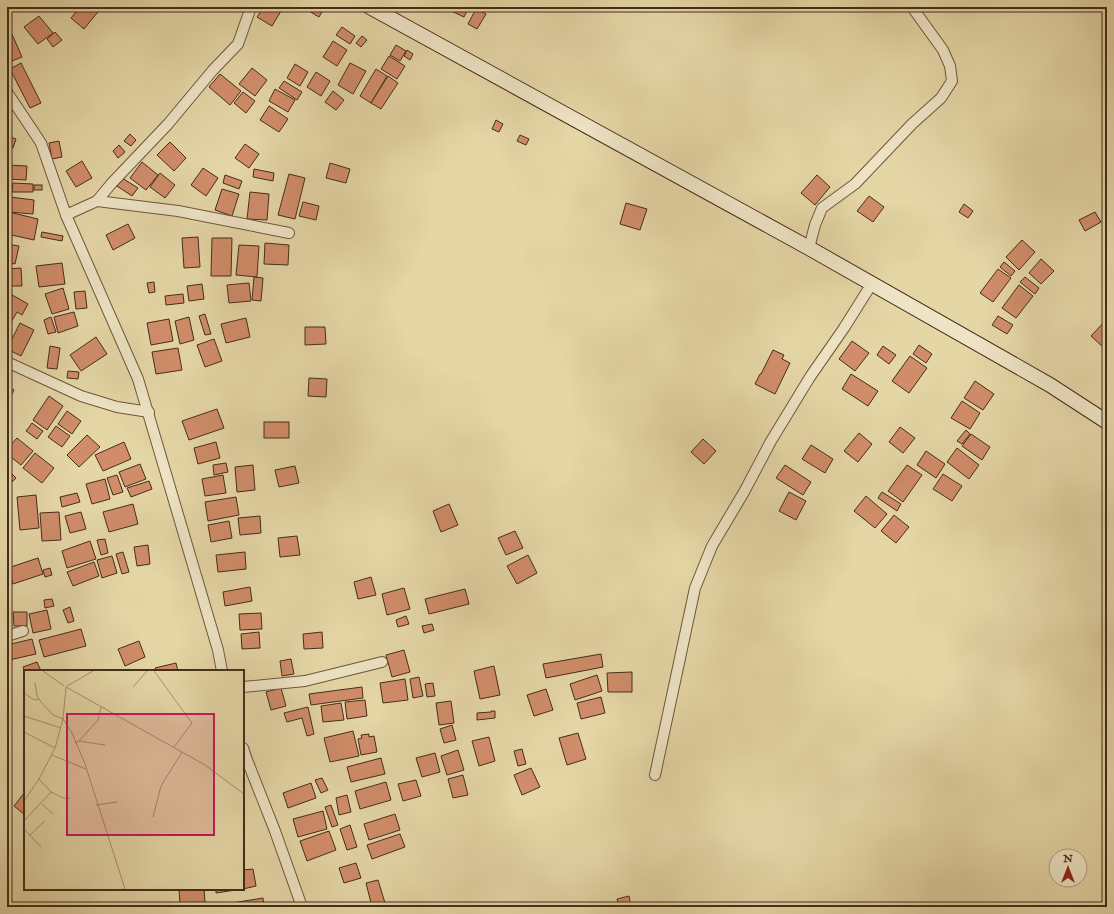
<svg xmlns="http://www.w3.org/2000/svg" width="1114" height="914" viewBox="0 0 1114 914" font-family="'IM FELL English',serif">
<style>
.building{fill:#d18d6a;stroke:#442d1a}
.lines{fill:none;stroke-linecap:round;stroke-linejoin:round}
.minor-casing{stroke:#6c573d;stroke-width:12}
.secondary-casing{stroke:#442d1a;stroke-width:16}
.minor{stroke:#eee4c5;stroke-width:10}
.secondary{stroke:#eee4c5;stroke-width:14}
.inset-road{fill:none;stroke:#a5926e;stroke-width:1}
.view{fill:#c2185b;fill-opacity:0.15;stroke:#c2185b;stroke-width:2}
.inset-edge{fill:none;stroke:#442d1a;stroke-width:2}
</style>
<rect width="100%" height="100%" fill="#e5d6a6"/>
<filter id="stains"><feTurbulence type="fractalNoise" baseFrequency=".005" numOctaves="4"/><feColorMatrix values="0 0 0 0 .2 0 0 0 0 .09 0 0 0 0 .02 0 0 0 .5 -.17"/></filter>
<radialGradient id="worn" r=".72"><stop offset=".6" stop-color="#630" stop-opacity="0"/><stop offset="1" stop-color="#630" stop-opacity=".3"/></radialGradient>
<g class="building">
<polygon points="70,7 102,7 84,29 71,18 76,12"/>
<polygon points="264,7 275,7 281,11 272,26 257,17"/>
<polygon points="302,7 318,7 323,10 319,17"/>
<polygon points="445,7 469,7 464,17 445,8"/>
<polygon points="476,9 486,14 477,29 468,24"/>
<polygon points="39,16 53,33 38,44 24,27"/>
<polygon points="7,23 22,57 12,61 7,49"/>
<polygon points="342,27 355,36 350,44 336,35"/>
<polygon points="55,32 62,40 53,47 47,39"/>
<polygon points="362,36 367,40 361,47 356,43"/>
<polygon points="333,41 347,50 337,66 323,57"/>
<polygon points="396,45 406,51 400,61 390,55"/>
<polygon points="407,50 413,54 410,60 404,56"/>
<polygon points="389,56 405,66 397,79 381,69"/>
<polygon points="21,63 41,103 30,108 10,69"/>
<polygon points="350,63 366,71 353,94 338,85"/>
<polygon points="295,64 308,72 300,86 287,78"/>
<polygon points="252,68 267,80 255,96 239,84"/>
<polygon points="376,69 387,76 371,103 360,96"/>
<polygon points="316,72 330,81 321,96 307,87"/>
<polygon points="220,74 241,91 230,105 209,87"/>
<polygon points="388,76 398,83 381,109 371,103"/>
<polygon points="284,81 302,92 297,100 279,88"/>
<polygon points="275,89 295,100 288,112 269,101"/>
<polygon points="333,91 344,100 336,110 325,102"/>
<polygon points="243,92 255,101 246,113 234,103"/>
<polygon points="269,106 288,119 279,132 260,120"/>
<polygon points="496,120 503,124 499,132 492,129"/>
<polygon points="130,134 136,140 131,146 124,141"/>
<polygon points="520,135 529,139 526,145 517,141"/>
<polygon points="7,136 16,139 13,148 7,147"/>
<polygon points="59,141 62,157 52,159 49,143"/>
<polygon points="170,142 186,158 174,171 157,155"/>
<polygon points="245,144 259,154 249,168 235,158"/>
<polygon points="119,145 125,152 118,158 113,151"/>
<polygon points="82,161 92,178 76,187 66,171"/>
<polygon points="142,162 158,175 146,190 130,178"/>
<polygon points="330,163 350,169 346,183 326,178"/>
<polygon points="7,165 27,166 26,180 7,179"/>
<polygon points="203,168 218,178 206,196 191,185"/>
<polygon points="254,169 274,173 273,181 253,177"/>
<polygon points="160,173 175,185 165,198 150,187"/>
<polygon points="289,174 305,178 295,219 278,215"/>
<polygon points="225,175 242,181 239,189 223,183"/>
<polygon points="817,175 830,187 815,205 801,193"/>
<polygon points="122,178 138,188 132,196 117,186"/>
<polygon points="13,183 33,184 33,192 12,192"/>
<rect x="34" y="185" width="8" height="5"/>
<polygon points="222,189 239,194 232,216 215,210"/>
<polygon points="250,192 269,194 267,220 247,219"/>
<polygon points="869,196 884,207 873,222 857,211"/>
<polygon points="10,197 34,200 33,214 9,212"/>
<polygon points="303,202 319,206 316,220 299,216"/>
<polygon points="626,203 647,209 640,230 620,224"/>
<polygon points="964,204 973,211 968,218 959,212"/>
<polygon points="9,212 38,219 34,240 7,234 7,223"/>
<polygon points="1095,212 1101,222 1085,231 1079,220"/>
<polygon points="128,224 135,238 113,250 106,235"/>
<polygon points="42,232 63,236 62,241 41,237"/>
<polygon points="198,237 200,267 184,268 182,238"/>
<polygon points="212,238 232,238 231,276 211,276"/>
<polygon points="1022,240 1035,252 1019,270 1006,257"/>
<polygon points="265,243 289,245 288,265 264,264"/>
<polygon points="7,244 19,246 15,264 7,262"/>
<polygon points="239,245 259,246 257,277 236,275"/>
<polygon points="1041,259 1054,271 1041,284 1029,273"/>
<polygon points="1004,262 1015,271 1011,276 1000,267"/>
<polygon points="62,263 65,284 39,287 36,266"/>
<polygon points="21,268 22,286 7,286 7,269"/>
<polygon points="998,269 1011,278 993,302 980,293"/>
<polygon points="254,277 263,278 261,301 252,300"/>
<polygon points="1025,277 1039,288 1035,294 1020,282"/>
<polygon points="154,282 155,292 149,293 147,283"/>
<polygon points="249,283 251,301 229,303 227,285"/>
<polygon points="202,284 204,299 189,301 187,286"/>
<polygon points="1019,285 1033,296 1016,318 1002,308"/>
<polygon points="63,288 69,309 52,314 45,294"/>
<polygon points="85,291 87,308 76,309 74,292"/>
<polygon points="7,292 28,304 22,315 17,312 10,324 7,323"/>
<polygon points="183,294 184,303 166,305 165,296"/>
<polygon points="74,312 78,326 58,333 54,317"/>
<polygon points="205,314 211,334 205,335 199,316"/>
<polygon points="998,316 1013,325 1007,334 992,325"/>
<polygon points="51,317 56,332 48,334 44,320"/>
<polygon points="189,317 194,340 180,344 175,321"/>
<polygon points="246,318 250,337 226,343 221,324"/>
<polygon points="169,319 173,341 151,345 147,323"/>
<polygon points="1107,319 1107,343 1103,347 1091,336"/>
<polygon points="20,323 34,330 21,356 7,349"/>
<polygon points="305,327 325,327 326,344 305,345"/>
<polygon points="96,337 107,354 81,371 70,355"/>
<polygon points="214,339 222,361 205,367 197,345"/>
<polygon points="852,341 869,353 855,371 839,359"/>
<polygon points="919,345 932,354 926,363 913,354"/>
<polygon points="50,346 60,348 57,369 47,368"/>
<polygon points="883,346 896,355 889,364 877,355"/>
<polygon points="178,348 182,370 156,374 152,352"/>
<polygon points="773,350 784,355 782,359 790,363 775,394 755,384 760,374 761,374"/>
<polygon points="910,356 927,368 909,393 892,381"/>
<polygon points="68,371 79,372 78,379 67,378"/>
<polygon points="851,374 878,391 868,406 842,389"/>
<polygon points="309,378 327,379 326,397 308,396"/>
<polygon points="975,381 994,394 983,410 964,398"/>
<polygon points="7,386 14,390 7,403"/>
<polygon points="49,396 63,406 47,430 33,420"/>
<polygon points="962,401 980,413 970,429 951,418"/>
<polygon points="217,409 224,428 189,440 182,421"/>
<polygon points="67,411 81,421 72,434 58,424"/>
<rect x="264" y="422" width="25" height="16"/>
<polygon points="32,423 43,431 37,439 26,431"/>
<polygon points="56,426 70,436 62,447 48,437"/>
<polygon points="900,427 915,438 903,453 889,442"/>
<polygon points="966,430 970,434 962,444 957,441"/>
<polygon points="859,433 872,444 858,462 844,451"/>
<polygon points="971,434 990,447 982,460 962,446"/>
<polygon points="87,435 100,447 79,467 67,455"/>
<polygon points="17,438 33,451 21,465 7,454 7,449"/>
<polygon points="703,439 716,451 704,464 691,452"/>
<polygon points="124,442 131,459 103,471 95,455"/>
<polygon points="216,442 220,458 198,464 194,448"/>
<polygon points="811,445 833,459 825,473 802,459"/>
<polygon points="957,448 979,465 969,479 947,462"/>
<polygon points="926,451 945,464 936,478 917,465"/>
<polygon points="35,453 54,468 42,483 23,468"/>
<polygon points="226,463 228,472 214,475 213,465"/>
<polygon points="140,464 146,479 125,487 119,472"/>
<polygon points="253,465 255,490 237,492 235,467"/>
<polygon points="785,465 811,482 803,495 776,478"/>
<polygon points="907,465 922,475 903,502 888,491"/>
<polygon points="295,466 299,483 279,487 275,470"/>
<polygon points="7,469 16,478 7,487"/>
<polygon points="943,474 962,486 952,501 933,489"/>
<polygon points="117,475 123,492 113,495 107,478"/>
<polygon points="223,475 226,493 205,496 202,479"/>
<polygon points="105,479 110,499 92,504 86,484"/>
<polygon points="149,481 152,489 131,497 127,488"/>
<polygon points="789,492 806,501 796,520 779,511"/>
<polygon points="882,492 901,504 897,511 878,498"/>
<polygon points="77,493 80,502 62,507 60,497"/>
<polygon points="36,495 39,528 20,530 17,497"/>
<polygon points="866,496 887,514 875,528 854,511"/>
<polygon points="236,497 239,515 208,521 205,502"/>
<polygon points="133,504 138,524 109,532 103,512"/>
<polygon points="449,504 458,525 441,532 433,511"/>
<polygon points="59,512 61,540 42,541 40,513"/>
<polygon points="81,512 86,529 70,533 65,516"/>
<polygon points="894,515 909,527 896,543 881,531"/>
<polygon points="260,516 261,533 240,535 238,518"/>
<polygon points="229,521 232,538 211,542 208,525"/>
<polygon points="515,531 523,548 506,555 498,538"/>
<polygon points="297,536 300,555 280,557 278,538"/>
<polygon points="105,539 108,553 101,555 97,540"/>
<polygon points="90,541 96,559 67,568 62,551"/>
<polygon points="148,545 150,564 137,566 134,547"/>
<polygon points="123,552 129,572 122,574 116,554"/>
<polygon points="245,552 246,569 218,572 216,555"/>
<polygon points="528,555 537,573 517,584 507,566"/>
<polygon points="112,556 117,573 102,578 97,560"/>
<polygon points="38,558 43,574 13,584 8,568"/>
<polygon points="94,562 99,576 73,586 67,572"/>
<polygon points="50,568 52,575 45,577 43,570"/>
<polygon points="371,577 376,595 358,599 354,582"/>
<polygon points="250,587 252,601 225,606 223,592"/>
<polygon points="404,588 410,609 387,615 382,594"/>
<polygon points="465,589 469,604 429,614 425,599"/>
<polygon points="52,599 54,606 45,608 44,600"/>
<rect x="7" y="607" width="3" height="25"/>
<polygon points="70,607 74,621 68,623 63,610"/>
<polygon points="47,610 51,629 33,633 29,614"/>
<polygon points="13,612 27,612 27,626 14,626"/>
<polygon points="261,613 262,629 240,630 239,614"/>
<polygon points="406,616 409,624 398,627 396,620"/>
<polygon points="432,624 434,630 424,633 422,626"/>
<polygon points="81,629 86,646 44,657 39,640"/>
<polygon points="259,632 260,648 242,649 241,634"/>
<polygon points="322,632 323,648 304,649 303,634"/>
<polygon points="32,639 36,654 9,660 7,645"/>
<polygon points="139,641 145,657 125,666 118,649"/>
<polygon points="404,650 410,672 392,677 386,655"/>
<polygon points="601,654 603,667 546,678 543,664"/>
<polygon points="291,659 294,674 282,676 280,661"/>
<polygon points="37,662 41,671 25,671 25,673 23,667"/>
<polygon points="176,663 178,671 156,671 155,668"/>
<polygon points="494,666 500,695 480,699 474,671"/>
<polygon points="632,672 632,692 608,692 607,673"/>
<polygon points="597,675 602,691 575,700 570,684"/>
<polygon points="419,677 423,696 413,698 410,679"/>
<polygon points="405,679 408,700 383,703 380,683"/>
<polygon points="433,683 435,696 427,697 425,684"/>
<polygon points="362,687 363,698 311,705 309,694"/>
<polygon points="281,688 286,706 271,710 266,692"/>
<polygon points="546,689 553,710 534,716 527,695"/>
<polygon points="601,697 605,713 581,719 577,703"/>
<polygon points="365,700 367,716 347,719 345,702"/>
<polygon points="451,701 454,723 439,725 436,703"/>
<polygon points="341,703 344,720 323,722 321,706"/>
<polygon points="308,707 314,734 307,736 302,718 287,722 284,713"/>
<polygon points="491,711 495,711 495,718 477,720 477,713 491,712"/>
<polygon points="452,725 456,740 444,743 440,729"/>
<polygon points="353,731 359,756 330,762 324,738"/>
<polygon points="578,733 586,759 567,765 559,738"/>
<polygon points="369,734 369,737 374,736 377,752 361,755 358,739 362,738 361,735"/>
<polygon points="489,737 495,761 479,766 472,741"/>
<polygon points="522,749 526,764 518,766 514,751"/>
<polygon points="458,750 464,770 447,775 441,756"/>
<polygon points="435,753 440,772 422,777 416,758"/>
<polygon points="381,758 385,774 351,782 347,767"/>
<polygon points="531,768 540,787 522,795 514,775"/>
<polygon points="463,775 468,795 453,798 448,779"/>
<polygon points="322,778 328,790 321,793 315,780"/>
<polygon points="416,780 421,796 403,801 398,784"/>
<polygon points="386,782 391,800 360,809 355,791"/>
<polygon points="311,783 316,798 288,808 283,793"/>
<polygon points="25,792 25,815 14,806"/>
<polygon points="347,795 351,812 339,815 336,798"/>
<polygon points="331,805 338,825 332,827 325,807"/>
<polygon points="323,811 327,829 298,837 293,819"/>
<polygon points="395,814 400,830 369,840 364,824"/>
<polygon points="350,825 357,847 347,850 340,829"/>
<polygon points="329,831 336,850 307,861 300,841"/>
<polygon points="400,834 405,847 372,859 367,845"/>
<polygon points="356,863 361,878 344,883 339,868"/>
<polygon points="253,869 256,886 243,889 243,870"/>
<polygon points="378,880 385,903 372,907 366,883"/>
<polygon points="179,889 204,889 205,902 180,904"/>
<polygon points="216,889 242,889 216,893"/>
<polygon points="629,896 631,907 619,907 617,899"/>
<polygon points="263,898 264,907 232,907 232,903"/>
</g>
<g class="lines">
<defs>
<g id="minor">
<polyline points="7,92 41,143 66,215 138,379 218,650 222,671"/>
<polyline points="97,201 111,184 168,124 213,70 238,44 251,7"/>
<polyline points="66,215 97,201 178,211 289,233"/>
<polyline points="809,248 815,225 822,208 855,184 912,124 941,98 952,81 950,66 943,50 912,7"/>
<polyline points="7,362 81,396 117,407 149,412"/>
<polyline points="7,636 23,631"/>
<polyline points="243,687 305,681 382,662"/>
<polyline points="243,748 247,760 275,831 302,907"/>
<polyline points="655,775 695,588 712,546 744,492 771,441 810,377 844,328 871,285"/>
</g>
<polyline id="secondary" points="370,7 809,248 1050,385 1107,422"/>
</defs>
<use href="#minor" class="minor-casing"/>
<use href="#secondary" class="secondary-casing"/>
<use href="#minor" class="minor"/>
<use href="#secondary" class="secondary"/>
</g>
<g transform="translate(24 670)">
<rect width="220" height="220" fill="#e5d6a6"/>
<path class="inset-road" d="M19,1L40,16M130,1L168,53L150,77M11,13L13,26L17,32L29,45L39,49L48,63L61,94L101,219M43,16L69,1M42,17L181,95L220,124M109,17L123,1M0,23L10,30L15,29M0,46L37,58M0,62L31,78M55,71L74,50L77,37M51,73L55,71L81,75M28,85L62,99M15,109L27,122L39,128H46M0,131L15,109L31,78L39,49L42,17M18,134L29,144M72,135L93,132M129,147L137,116L158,82M0,151L27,122M0,159L17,177M6,165L21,151"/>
<path class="view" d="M43,44H190V165H43Z"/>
<rect width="220" height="220" class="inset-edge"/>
</g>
<rect width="1114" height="914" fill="none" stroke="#e5d6a6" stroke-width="24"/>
<rect x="8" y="8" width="1098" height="898" fill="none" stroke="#442d1a" stroke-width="2"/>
<rect x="12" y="12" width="1090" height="890" fill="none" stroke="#442d1a"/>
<g transform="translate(1068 868)"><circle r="19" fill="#eee4c5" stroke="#aa9b81"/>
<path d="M0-3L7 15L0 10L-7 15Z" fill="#8f2418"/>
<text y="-6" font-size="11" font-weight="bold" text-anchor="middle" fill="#442d1a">N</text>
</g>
<rect width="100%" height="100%" filter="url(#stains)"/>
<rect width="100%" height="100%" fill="url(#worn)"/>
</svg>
